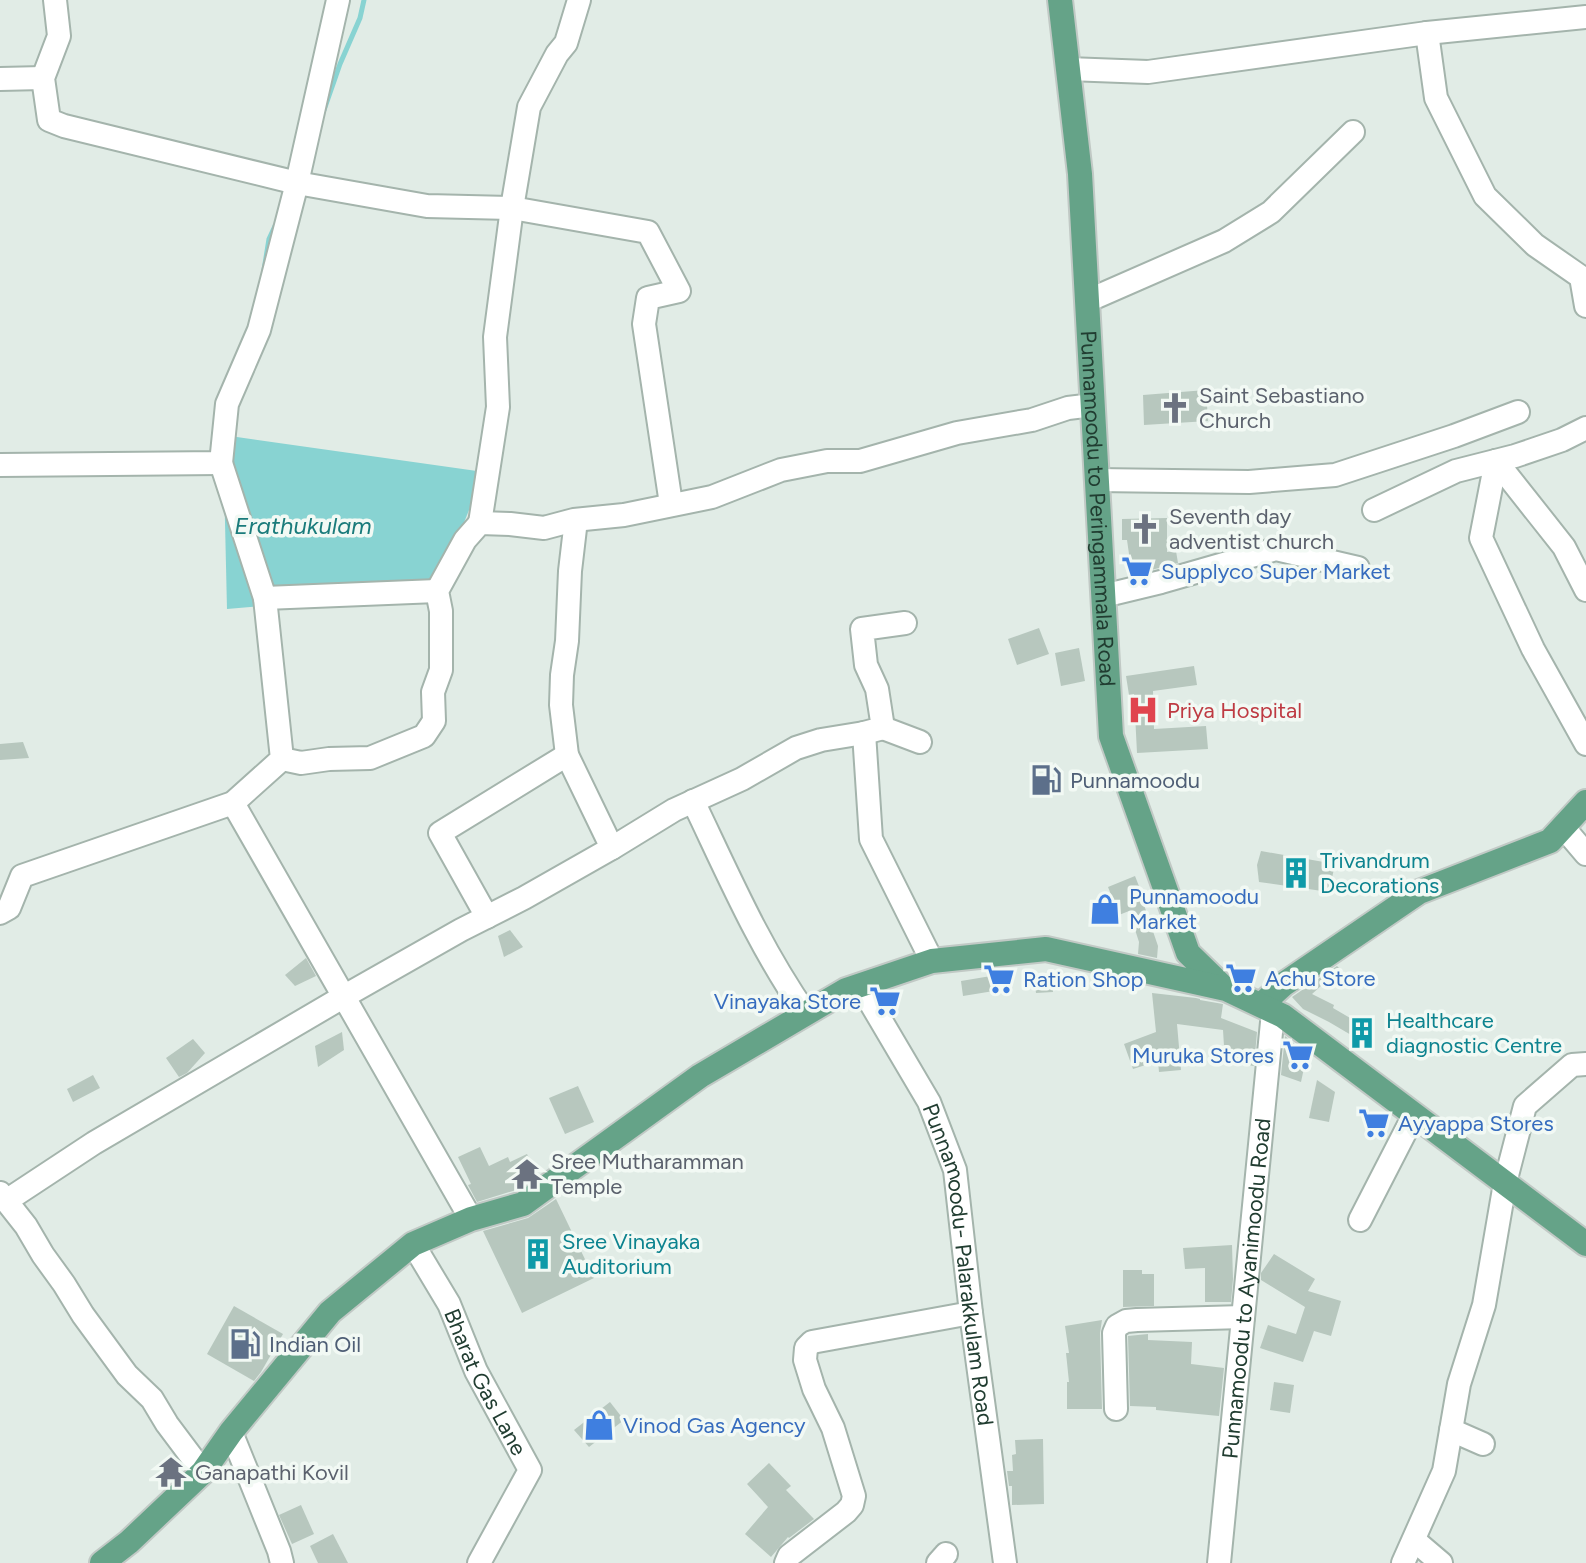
<svg xmlns="http://www.w3.org/2000/svg" width="1586" height="1563" viewBox="0 0 1586 1563" font-family="Figtree,sans-serif">
<style>
.water{fill:#88d3d2}
.lines{fill:none;stroke-linecap:round;stroke-linejoin:round}
.stream{stroke:#88d3d2;stroke-width:5}
.building{fill:#b7c7be}
.minor-casing{stroke:#a4b4ac;stroke-width:26}
.major-casing{stroke:#c1c9c5;stroke-width:28}
.minor{stroke:#fff;stroke-width:22}
.major{stroke:#65a388;stroke-width:24}
.labels{text-anchor:middle;dominant-baseline:central;stroke-width:7;stroke-linejoin:round;paint-order:stroke}
.worship-label{font-size:22px;fill:#5b616d;stroke:#f2f9f4;text-anchor:start}
.street-label{font-size:22px;fill:#213d31;stroke:#f2f9f4}
.shop-label{font-size:22px;fill:#366cbe;stroke:#f2f9f4;text-anchor:start}
.health-label{font-size:22px;fill:#be3a42;stroke:#f2f9f4;text-anchor:start}
.service-label{font-size:22px;fill:#4e5e75;stroke:#f2f9f4;text-anchor:start}
.culture-label{font-size:22px;fill:#0d838f;stroke:#f2f9f4;text-anchor:start}
.water-label{font-size:24px;font-style:italic;fill:#1a7b7b;stroke:#f2f9f4}
</style>
<rect width="100%" height="100%" fill="#e1ece6"/>
<polygon class="water" points="223,435 484,472 437,591 227,609"/>
<g class="lines">
<g class="stream">
<polyline points="324,110 340,64 360,18 364,0"/>
<polyline points="264,270 269,239 275,226"/>
</g>
</g>
<g class="building">
<polygon points="1206,390 1208,421 1144,425 1143,395"/>
<polygon points="1167,518 1167,552 1176,551 1178,563 1132,575 1127,540 1122,540 1122,519"/>
<polygon points="1039,628 1049,654 1017,665 1008,639"/>
<polygon points="1079,648 1085,681 1061,686 1055,653"/>
<polygon points="1194,666 1197,685 1153,691 1154,729 1206,726 1208,749 1137,753 1134,694 1129,695 1126,676"/>
<polygon points="23,742 29,758 0,760 0,744"/>
<polygon points="1261,851 1335,864 1329,892 1259,882 1257,865"/>
<polygon points="1135,876 1146,904 1144,905 1158,946 1157,958 1138,954 1139,942 1129,911 1119,915 1108,887"/>
<polygon points="510,930 523,947 504,957 498,936"/>
<polygon points="306,958 316,976 295,986 285,975"/>
<polygon points="1337,966 1340,969 1312,994 1334,1005 1333,1008 1369,1029 1363,1042 1329,1022 1303,1009 1292,997"/>
<polygon points="1003,974 1006,989 963,996 961,981"/>
<polygon points="1052,976 1053,992 1036,993 1034,977"/>
<polygon points="1152,993 1196,998 1200,999 1200,1000 1223,1004 1221,1018 1257,1032 1254,1066 1225,1062 1223,1030 1177,1024 1181,1070 1159,1072 1158,1061 1133,1069 1124,1044 1156,1032"/>
<polygon points="342,1032 344,1050 318,1067 315,1046"/>
<polygon points="1285,1036 1307,1054 1301,1082 1281,1075"/>
<polygon points="193,1039 205,1053 187,1073 179,1077 166,1058"/>
<polygon points="93,1075 100,1088 73,1102 67,1089"/>
<polygon points="1317,1080 1335,1092 1329,1122 1309,1118"/>
<polygon points="578,1086 594,1122 565,1134 549,1098"/>
<polygon points="480,1147 489,1166 508,1157 510,1162 527,1154 537,1175 516,1190 477,1202 468,1185 471,1184 458,1157"/>
<polygon points="556,1199 594,1278 522,1313 483,1231 528,1218"/>
<polygon points="1232,1245 1233,1279 1231,1302 1205,1302 1205,1268 1185,1269 1183,1248"/>
<polygon points="1274,1254 1315,1279 1308,1291 1341,1301 1331,1336 1314,1331 1303,1362 1260,1348 1268,1325 1296,1334 1305,1307 1261,1280 1261,1273"/>
<polygon points="1123,1270 1142,1270 1142,1274 1154,1274 1154,1306 1123,1307"/>
<polygon points="234,1306 283,1334 261,1372 254,1381 207,1354"/>
<polygon points="1102,1320 1100,1333 1102,1409 1067,1409 1067,1382 1069,1382 1066,1353 1069,1353 1065,1326"/>
<polygon points="1148,1334 1148,1340 1192,1342 1191,1364 1224,1368 1219,1416 1156,1410 1156,1407 1130,1406 1128,1336"/>
<polygon points="1274,1382 1294,1385 1290,1413 1270,1410"/>
<polygon points="610,1402 624,1420 589,1447 574,1430"/>
<polygon points="1043,1439 1044,1504 1012,1505 1012,1486 1009,1486 1007,1471 1013,1471 1012,1455 1016,1454 1015,1440"/>
<polygon points="769,1463 791,1486 786,1490 814,1519 789,1538 788,1537 771,1557 745,1534 768,1507 747,1484"/>
<polygon points="301,1505 314,1534 292,1544 279,1515"/>
<polygon points="333,1534 348,1563 318,1563 310,1546"/>
</g>
<g class="lines">
<defs>
<g id="minor">
<polyline points="55,0 59,36 43,78 49,120 64,126 297,183 427,206 512,208 648,232 679,291 648,298 644,324 671,504"/>
<polyline points="1427,33 1436,98 1485,196 1535,245 1581,277 1586,306"/>
<polyline points="1068,69 1148,72 1427,33 1586,17"/>
<polyline points="0,79 43,78"/>
<polyline points="1087,301 1224,241 1271,212 1353,132"/>
<polyline points="1496,461 1481,538 1533,649 1586,744"/>
<polyline points="1496,461 1564,547 1586,590"/>
<polyline points="0,465 221,463 227,404 259,330 297,183 338,0"/>
<polyline points="1097,480 1249,482 1335,475 1454,436 1518,412"/>
<polyline points="1374,510 1456,471 1515,456 1562,440 1586,428"/>
<polyline points="480,523 498,407 495,337 512,208 529,107 557,54 566,43 579,0"/>
<polyline points="1103,596 1161,582 1276,549 1358,568"/>
<polyline points="265,598 437,591"/>
<polyline points="883,728 920,742"/>
<polyline points="864,733 871,839 932,961"/>
<polyline points="282,759 301,763 329,759 370,758 424,736 434,721 433,692 441,670 441,611 437,591 465,540 480,523 510,524 544,528 574,520 624,515 712,497 781,470 827,461 860,461 957,433 1032,420 1068,408 1093,405"/>
<path d="M693,801C728,874 759,947 806,1014"/>
<polyline points="233,803 471,1219"/>
<polyline points="1563,827 1586,854"/>
<polyline points="612,848 674,810 742,779 796,748 821,740 864,733 883,728 877,689 866,665 862,629 905,623"/>
<polyline points="0,913 9,908 22,876 233,803 282,759 265,598 221,463"/>
<polyline points="487,917 440,833 567,755"/>
<path id="s1" d="M860,985L929,1102L955,1170L971,1313L1005,1563"/>
<polyline points="0,1193 26,1226 43,1255 64,1284 83,1315 127,1375 152,1399 167,1424 203,1472"/>
<polyline points="6,1201 94,1143 343,997 461,930 524,898 612,848 567,755 561,705 562,675 567,641 570,571 576,520"/>
<polyline points="1360,1220 1414,1115"/>
<path id="s2" d="M413,1244L449,1304L476,1371L530,1470L479,1563"/>
<polyline points="1116,1409 1114,1333 1117,1326 1126,1321 1137,1320 1243,1317"/>
<polyline points="1451,1430 1483,1444"/>
<polyline points="231,1432 279,1551 282,1563"/>
<polyline points="1414,1540 1441,1563"/>
<polyline points="786,1563 789,1556 846,1512 852,1505 854,1496 833,1428 814,1389 805,1360 806,1348 812,1342 971,1313"/>
<polyline points="938,1563 946,1554"/>
<path id="s3" d="M1219,1563L1273,1012"/>
<polyline points="1403,1563 1444,1471 1459,1384 1484,1305 1505,1183 1525,1106 1572,1065 1586,1064"/>
</g>
<g id="major">
<path id="s4" d="M1060,0L1080,174L1111,736L1188,953L1224,988"/>
<polyline points="1261,1005 1284,984 1419,892 1550,841 1586,802"/>
<polyline points="102,1563 129,1542 203,1472 231,1432 330,1312 413,1244 471,1219 523,1204 700,1076 846,990 932,961 1046,949 1226,989 1283,1016 1586,1244"/>
</g>
</defs>
<use href="#minor" class="minor-casing"/>
<use href="#major" class="major-casing"/>
<use href="#minor" class="minor"/>
<use href="#major" class="major"/>
</g>
<defs>
<symbol id="church-bare" viewBox="-9 -9 18 18"><path d="M-1.2-6h2.4v3.5h3.3v2.4h-3.3V6h-2.4V-.1h-3.3v-2.4h3.3Z" fill="#6b7280" stroke="#f2f9f4" stroke-width="2.5" paint-order="stroke"/></symbol>
<symbol id="supermarket-bare" viewBox="-9 -9 18 18"><path d="M-6-5.5h2.5l.6 2H6L4.5 2H-2.5L-4.4-4H-6ZM-1.5 3.2a1.3 1.3 0 1 0 .1 0ZM3 3.2a1.3 1.3 0 1 0 .1 0Z" fill="#3f7fe0" stroke="#f2f9f4" stroke-width="2.5" paint-order="stroke"/></symbol>
<symbol id="hospital-bare" viewBox="-9 -9 18 18"><path d="M-5-5h3v3.5h4V-5h3V5h-3V1.5h-4V5h-3Z" fill="#e0444e" stroke="#f2f9f4" stroke-width="2.5" paint-order="stroke"/></symbol>
<symbol id="fuel-bare" viewBox="-9 -9 18 18"><path d="M-5.5-6h7V0h2V4h1.3V-2.5L3-4.5l.8-.8L6-3V5H2.5V1h-1V6h-7ZM-4.2-4.7v3.2H.2V-4.7Z" fill="#5c6f8a" stroke="#f2f9f4" stroke-width="2.5" paint-order="stroke"/></symbol>
<symbol id="building-bare" viewBox="-9 -9 18 18"><path d="M-4-6H4V6H1V3H-1V6H-4ZM-2.5-4.3h1.7v1.8h-1.7ZM.8-4.3h1.7v1.8H.8ZM-2.5-1h1.7V.8h-1.7ZM.8-1h1.7V.8H.8Z" fill="#0f9aa8" stroke="#f2f9f4" stroke-width="2.5" paint-order="stroke"/></symbol>
<symbol id="shop-bare" viewBox="-9 -9 18 18"><path d="M-5-2.5h2.3a2.7 3.5 0 0 1 5.4 0H5L5.5 6h-11ZM-1.5-2.5h3a1.5 2.3 0 0 0-3 0Z" fill="#3f7fe0" stroke="#f2f9f4" stroke-width="2.5" paint-order="stroke"/></symbol>
<symbol id="temple-bare" viewBox="-9 -9 18 18"><path d="M0-6L5-2H3V0L6.5 2.5H4V6H1.5V3h-3V6H-4V2.5H-6.5L-3 0V-2H-5Z" fill="#6b7280" stroke="#f2f9f4" stroke-width="2.5" paint-order="stroke"/></symbol>
</defs>
<g fill-rule="evenodd">
<use href="#church-bare" x="1153" y="386" width="44" height="44"/>
<use href="#church-bare" x="1123" y="507" width="44" height="44"/>
<use href="#supermarket-bare" x="1115" y="549" width="44" height="44"/>
<use href="#hospital-bare" x="1121" y="688" width="44" height="44"/>
<use href="#fuel-bare" x="1024" y="758" width="44" height="44"/>
<use href="#building-bare" x="1274" y="851" width="44" height="44"/>
<use href="#shop-bare" x="1083" y="887" width="44" height="44"/>
<use href="#supermarket-bare" x="1219" y="956" width="44" height="44"/>
<use href="#supermarket-bare" x="977" y="957" width="44" height="44"/>
<use href="#supermarket-bare" x="863" y="979" width="44" height="44"/>
<use href="#building-bare" x="1340" y="1011" width="44" height="44"/>
<use href="#supermarket-bare" x="1276" y="1033" width="44" height="44"/>
<use href="#supermarket-bare" x="1352" y="1101" width="44" height="44"/>
<use href="#temple-bare" x="505" y="1152" width="44" height="44"/>
<use href="#building-bare" x="516" y="1232" width="44" height="44"/>
<use href="#fuel-bare" x="223" y="1322" width="44" height="44"/>
<use href="#shop-bare" x="577" y="1403" width="44" height="44"/>
<use href="#temple-bare" x="149" y="1450" width="44" height="44"/>
</g>
<g class="labels">
<g class="worship-label">
<text x="1199" y="395">Saint Sebastiano<tspan x="1199" dy="25">Church</tspan></text>
<text x="1169" y="516">Seventh day<tspan x="1169" dy="25">adventist church</tspan></text>
<text x="551" y="1161">Sree Mutharamman<tspan x="551" dy="25">Temple</tspan></text>
<text x="195" y="1472">Ganapathi Kovil</text>
</g>
<g class="street-label">
<text stroke="none"><textPath href="#s4" startOffset="510">Punnamoodu to Peringammala Road</textPath></text>
<text stroke="none"><textPath href="#s1" startOffset="302">Punnamoodu- Palarakkulam Road</textPath></text>
<text stroke="none"><textPath href="#s3" startOffset="276">Punnamoodu to Ayanimoodu Road</textPath></text>
<text stroke="none"><textPath href="#s2" startOffset="156">Bharat Gas Lane</textPath></text>
</g>
<g class="shop-label">
<text x="1161" y="571">Supplyco Super Market</text>
<text x="1129" y="896">Punnamoodu<tspan x="1129" dy="25">Market</tspan></text>
<text x="1265" y="978">Achu Store</text>
<text x="1023" y="979">Ration Shop</text>
<text x="861" y="1001" text-anchor="end">Vinayaka Store</text>
<text x="1274" y="1055" text-anchor="end">Muruka Stores</text>
<text x="1398" y="1123">Ayyappa Stores</text>
<text x="623" y="1425">Vinod Gas Agency</text>
</g>
<g class="health-label">
<text x="1167" y="710">Priya Hospital</text>
</g>
<g class="service-label">
<text x="1070" y="780">Punnamoodu</text>
<text x="269" y="1344">Indian Oil</text>
</g>
<g class="culture-label">
<text x="1320" y="860">Trivandrum<tspan x="1320" dy="25">Decorations</tspan></text>
<text x="1386" y="1020">Healthcare<tspan x="1386" dy="25">diagnostic Centre</tspan></text>
<text x="562" y="1241">Sree Vinayaka<tspan x="562" dy="25">Auditorium</tspan></text>
</g>
<g class="water-label">
<text x="303" y="525">Erathukulam</text>
</g>
</g>
</svg>
